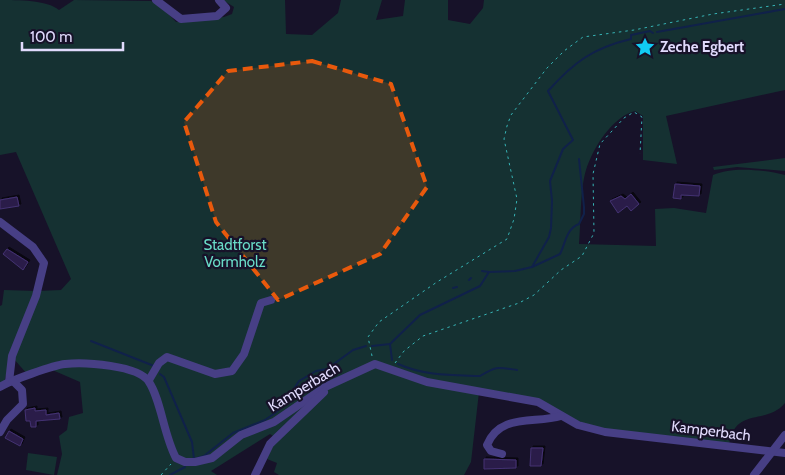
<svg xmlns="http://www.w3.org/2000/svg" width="785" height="475" viewBox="0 0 785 475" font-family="Cabin,sans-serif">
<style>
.green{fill:#153132}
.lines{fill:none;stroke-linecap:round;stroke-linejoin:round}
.stream{stroke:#10214a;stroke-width:2}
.building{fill:#2a1f49;stroke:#443273;filter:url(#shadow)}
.path{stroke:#36b4b6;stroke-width:1;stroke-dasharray:2.5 4;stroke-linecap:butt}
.minor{stroke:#473f85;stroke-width:8}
.marked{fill:#e8590c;fill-opacity:0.2;stroke:#e8590c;stroke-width:4;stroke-dasharray:10 6;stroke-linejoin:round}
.labels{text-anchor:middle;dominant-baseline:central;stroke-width:4.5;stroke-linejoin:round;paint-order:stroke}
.poi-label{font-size:15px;font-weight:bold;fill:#e1dbfd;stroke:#171229;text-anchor:start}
.park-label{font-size:15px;fill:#69dbc7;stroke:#171229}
.street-label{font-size:15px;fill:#e1dbfd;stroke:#171229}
</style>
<defs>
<filter id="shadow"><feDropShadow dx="2" dy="-2" stdDeviation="0" flood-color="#0009"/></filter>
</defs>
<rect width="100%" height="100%" fill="#171229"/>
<g class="green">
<path d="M0,0C18,0 47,0 59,10L74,0L151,1L162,7L176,22L224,17L232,14L234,7L223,0H285L286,34L312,35L338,13L341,0H382L376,20L403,16L405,0H448V20L470,24L483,8L484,0H785V90L666,116L677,164L643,160V116L635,111C612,117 593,148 586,170C580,189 581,223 579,244L656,246L655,209L674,208L706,213L713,175C733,166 764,170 785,175V403C766,426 735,406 729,445L610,432L580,424L538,401L428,381L390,366L374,363L332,384V386L372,367L396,372L428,385L479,392L471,462L464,475H279L274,472L277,463L267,459L276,438L270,434L211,471L217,475H57L62,454L59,436L67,430L69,417L83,413L80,382L50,369L64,365L90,366L91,364L65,362L28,375L13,358L38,291L61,290L71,279L16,152L0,155Z"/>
<polygon points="785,158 785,171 737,167 714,170 713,167"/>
<polygon points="4,290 36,291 11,355 4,383 0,385 0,306 2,305"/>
<polygon points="28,453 57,457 54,475 26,470"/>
</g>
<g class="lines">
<g class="stream">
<polyline points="657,32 785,9"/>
<path d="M532,267L560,254C566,242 566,229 579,224L584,214V207L579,159"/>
<polyline points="482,271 489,272"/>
<polyline points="469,280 471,278"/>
<polyline points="453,288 457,287"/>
<polyline points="91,341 154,366"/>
<polyline points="390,344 392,360"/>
<path d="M372,346L390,344L420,315L480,286L489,272L515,271L532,267L549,237L551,228L552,201L550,181L563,149L573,140L548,91C574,62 593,48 631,39V35L650,31L653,33"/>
<path d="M398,364C425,376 452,375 480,376C497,366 497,367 517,370"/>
<polyline points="160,374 164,377 192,442 194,459 204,456 233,433 265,420 275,413 282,407 299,381 316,371 327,369 353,350 366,346"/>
<polyline points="170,475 185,467"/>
</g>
</g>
<g class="building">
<polygon points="675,184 700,186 699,196 681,195 681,199 673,198"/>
<polygon points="631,194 639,204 631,211 627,206 618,213 610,201 621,196 625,199"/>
<polygon points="17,197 19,206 0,209 0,200"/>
<polygon points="7,249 28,262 23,270 3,254"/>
<polygon points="35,408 35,411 46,410 46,415 59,413 60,419 36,421 36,427 31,427 30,421 26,421 25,410"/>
<polygon points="9,431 23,439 20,446 5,438"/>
<polygon points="531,448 543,448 541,466 530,466"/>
<polygon points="484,459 516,460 516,468 484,469"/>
</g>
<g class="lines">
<g class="path">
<polyline points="372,356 368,337 379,322 437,282 507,239 514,219 517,199 504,139 507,126 511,115 547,68 564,51 583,37 634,30 713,14 785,4"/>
<polyline points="395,363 404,351 423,336 519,303 534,295 561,270 582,256 594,233 593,174 600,144 624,118 634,112 642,117 640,154"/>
<polyline points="161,475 171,464"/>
</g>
<g class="minor">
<polyline points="156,0 181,19 217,16 226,8 219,0"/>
<polyline points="0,222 33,247 44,263 36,296 12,356 9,382"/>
<polyline points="149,380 159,363 167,357 215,374 232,371 244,354 261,303 271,300"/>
<path d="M0,387C9,381 54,365 65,364C84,362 139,365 149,382C161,400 164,436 176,458L185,462H195L212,458L241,435L274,422L325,387L375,364L427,382L538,402L578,425L605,432L785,453"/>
<polyline points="0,432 7,420 23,404 22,390 13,381"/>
<path d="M502,454L491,451L487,445C500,413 534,424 561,416"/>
<polyline points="255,475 270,444 324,392"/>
<polyline points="754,475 785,435"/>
</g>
</g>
<path class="marked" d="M312,61L391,84L427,187L380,254L278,300L216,222L184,122L228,71Z"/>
<defs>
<symbol id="sight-bare" viewBox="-9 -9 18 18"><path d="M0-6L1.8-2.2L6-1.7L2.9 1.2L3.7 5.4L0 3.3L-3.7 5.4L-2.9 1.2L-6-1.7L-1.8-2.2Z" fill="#11ccf4" stroke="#171229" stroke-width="2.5" paint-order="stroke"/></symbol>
</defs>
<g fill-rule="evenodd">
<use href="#sight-bare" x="631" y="33" width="28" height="28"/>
</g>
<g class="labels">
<g class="poi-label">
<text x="660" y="47">Zeche Egbert</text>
</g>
<g class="park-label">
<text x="235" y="245">Stadtforst<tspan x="235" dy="17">Vormholz</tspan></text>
</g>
<g class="street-label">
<text transform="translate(304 387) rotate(-31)">Kamperbach</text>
<text transform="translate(711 431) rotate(7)">Kamperbach</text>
</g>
</g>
<path d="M22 42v8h101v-8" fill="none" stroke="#e1dbfd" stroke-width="2.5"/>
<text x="30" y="42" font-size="15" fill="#e1dbfd" stroke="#171229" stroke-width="4" paint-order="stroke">100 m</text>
</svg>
